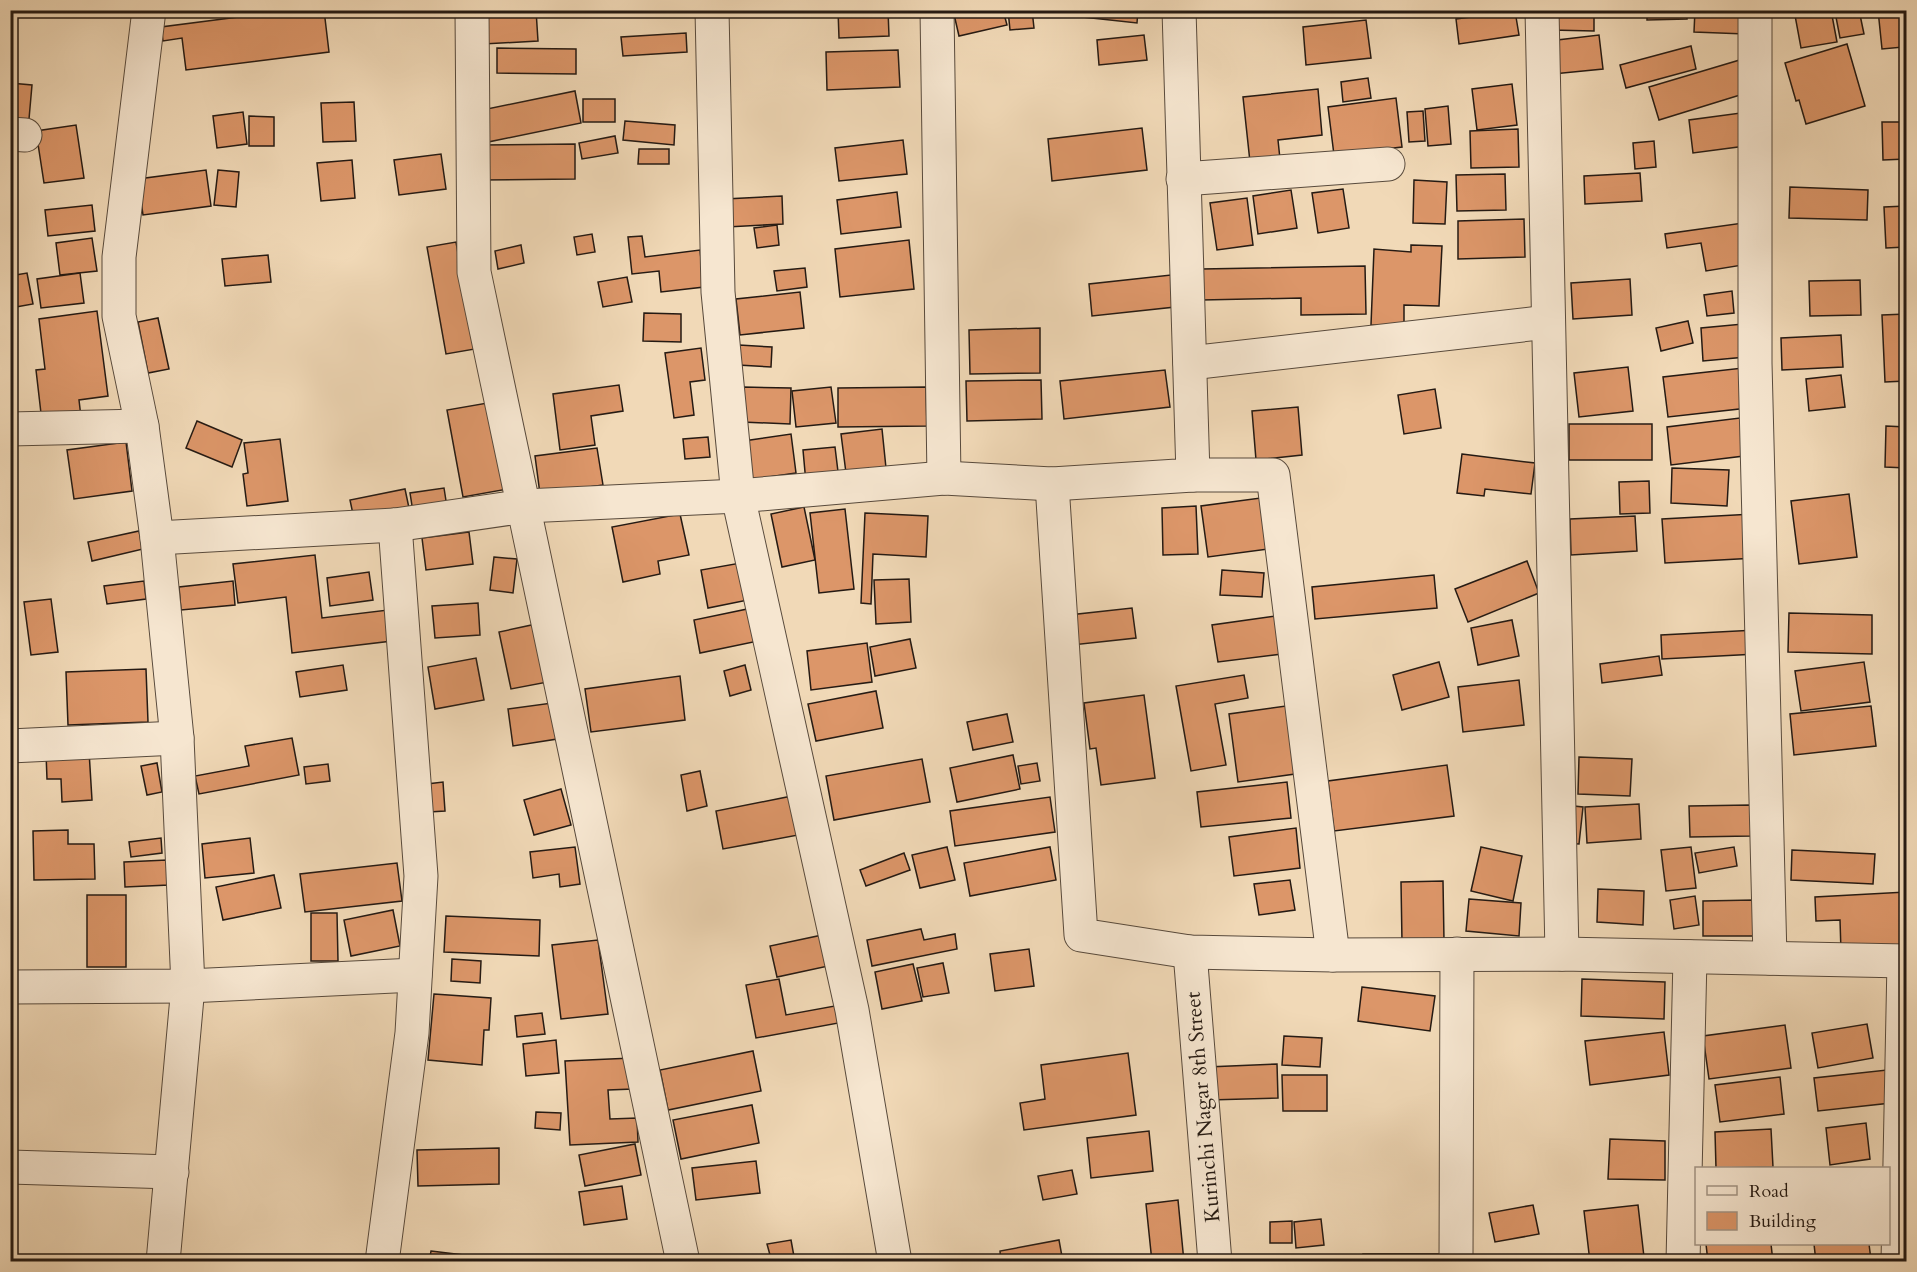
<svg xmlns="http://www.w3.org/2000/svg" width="1917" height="1272" viewBox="0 0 1917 1272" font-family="Cardo,serif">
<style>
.building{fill:#dc9669;stroke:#251a13;stroke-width:1.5}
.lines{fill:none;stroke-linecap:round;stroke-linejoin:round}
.minor-casing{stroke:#584a3c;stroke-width:35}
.minor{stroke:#f6e6d0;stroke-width:33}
.labels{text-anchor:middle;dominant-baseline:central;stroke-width:5;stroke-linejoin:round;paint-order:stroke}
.street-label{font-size:21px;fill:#251a13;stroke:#f6e6d0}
</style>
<rect width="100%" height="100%" fill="#f1d9b7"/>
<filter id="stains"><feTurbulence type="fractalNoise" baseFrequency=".00333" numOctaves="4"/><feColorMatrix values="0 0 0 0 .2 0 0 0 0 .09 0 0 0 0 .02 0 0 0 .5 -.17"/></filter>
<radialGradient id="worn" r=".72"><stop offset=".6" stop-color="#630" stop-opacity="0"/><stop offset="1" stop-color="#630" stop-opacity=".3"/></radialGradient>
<g class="building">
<polygon points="292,10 324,10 329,52 186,70 182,38 163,41 161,27"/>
<polygon points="536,10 538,41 483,44 481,11"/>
<polygon points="838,10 888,10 889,36 839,38"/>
<polygon points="953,10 1003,10 1007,25 959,36"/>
<polygon points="1008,10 1032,10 1034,28 1010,30"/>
<polygon points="1084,10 1138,10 1137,23 1083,17"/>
<polygon points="1551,10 1594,10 1594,31 1551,30"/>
<polygon points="1647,10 1687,10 1687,19 1647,20"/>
<polygon points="1695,10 1746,10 1745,34 1694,32"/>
<polygon points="1794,10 1831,10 1837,42 1801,48"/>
<polygon points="1842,10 1859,10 1864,34 1840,38 1835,12"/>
<polygon points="1878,10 1905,10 1906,66 1905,66 1903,47 1882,49"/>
<polygon points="1515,11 1519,35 1459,44 1456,19"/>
<polygon points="1366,20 1371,58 1306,65 1303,27"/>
<polygon points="686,33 687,52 623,56 621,37"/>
<polygon points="1144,35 1147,60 1099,65 1097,40"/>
<polygon points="1599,35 1603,69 1553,74 1549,41"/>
<polygon points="1847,44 1865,106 1806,124 1799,100 1796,101 1785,63"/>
<polygon points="1691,46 1696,69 1626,88 1620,65"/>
<polygon points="497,48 576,49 576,74 497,73"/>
<polygon points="898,50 900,87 827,90 826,52"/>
<polygon points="1743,59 1753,91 1659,120 1649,87"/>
<polygon points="1368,78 1371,98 1343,102 1341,82"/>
<polygon points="10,83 32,85 29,119 10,118"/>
<polygon points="1512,84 1517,125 1477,130 1472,89"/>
<polygon points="1318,89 1322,135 1278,140 1280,159 1250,162 1243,97"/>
<polygon points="575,91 581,123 488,142 482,110"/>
<polygon points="1396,98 1402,147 1334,155 1328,107"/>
<rect x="583" y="99" width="32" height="23"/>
<polygon points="354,102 356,141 323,142 321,103"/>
<polygon points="1448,106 1451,144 1428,146 1425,109"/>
<polygon points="1423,111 1425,141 1409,142 1407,112"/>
<polygon points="243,112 247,144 217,148 213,116"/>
<polygon points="1748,112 1753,145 1693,153 1689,120"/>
<polygon points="249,116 274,117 274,146 249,146"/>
<polygon points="625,121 675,125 674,145 623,140"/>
<polygon points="1882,122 1906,122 1906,159 1883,160"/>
<polygon points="76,125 84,178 44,183 36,131"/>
<polygon points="1142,128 1147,170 1052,181 1048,139"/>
<polygon points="1518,129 1519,167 1471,168 1470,131"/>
<polygon points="615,136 618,153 582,159 579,143"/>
<polygon points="903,140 907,174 839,181 835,148"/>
<polygon points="1654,141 1656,167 1635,169 1633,143"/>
<polygon points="575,144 575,179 482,180 482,145"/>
<polygon points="639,149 669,149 669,164 638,164"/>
<polygon points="441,154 446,189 399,195 394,160"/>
<polygon points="352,160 355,198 321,201 317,163"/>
<polygon points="206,170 211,206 143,215 138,179"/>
<polygon points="218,170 239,172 236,207 214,205"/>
<polygon points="1640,173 1642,201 1585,204 1584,176"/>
<polygon points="1505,174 1506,210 1457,211 1456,175"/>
<polygon points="1414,180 1447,182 1445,224 1413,223"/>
<polygon points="1790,187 1868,190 1867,220 1789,218"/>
<polygon points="1343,189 1349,228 1318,233 1312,193"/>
<polygon points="1291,190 1297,228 1258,234 1253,196"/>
<polygon points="897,192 901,227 841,234 837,200"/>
<polygon points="782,196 783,224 727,227 725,199"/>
<polygon points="1247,198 1253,245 1217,250 1210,203"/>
<polygon points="92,205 95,231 48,236 45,210"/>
<polygon points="1906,206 1906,247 1886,248 1884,207"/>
<polygon points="1524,219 1525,257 1458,259 1458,221"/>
<polygon points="1743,223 1749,264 1706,271 1701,243 1667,248 1665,234"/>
<polygon points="777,225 779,245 757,248 754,228"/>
<polygon points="592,234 595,252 577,255 574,237"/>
<polygon points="642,236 645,257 700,250 704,287 661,292 659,271 632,274 628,237"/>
<polygon points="92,238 97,271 60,275 56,243"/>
<polygon points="909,240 914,289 840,297 835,249"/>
<polygon points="456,242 475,349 446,354 427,247"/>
<polygon points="521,245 524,263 498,269 495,251"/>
<polygon points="1411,245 1442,246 1439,306 1404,305 1404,327 1371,325 1374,249 1411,252"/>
<polygon points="268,255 271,282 225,286 222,259"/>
<polygon points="1365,266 1366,314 1301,315 1301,298 1202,300 1202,269"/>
<polygon points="805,268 807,287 777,291 774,271"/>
<polygon points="27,273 33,304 10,308 10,276"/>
<polygon points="80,273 84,303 41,308 37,279"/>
<polygon points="1171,275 1175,307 1092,316 1089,284"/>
<polygon points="627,277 632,302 603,307 598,282"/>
<polygon points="1630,279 1632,315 1573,319 1571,283"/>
<polygon points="1860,280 1861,315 1810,316 1809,281"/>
<polygon points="1732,291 1734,313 1707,316 1704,295"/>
<polygon points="800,292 804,328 740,335 736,299"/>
<polygon points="97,311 108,396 79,400 81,417 42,422 36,370 45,369 39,319"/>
<polygon points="644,313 681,314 681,342 643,341"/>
<polygon points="1906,314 1906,381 1885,382 1882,315"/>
<polygon points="158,318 169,369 148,373 138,322"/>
<polygon points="1688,321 1693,343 1661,351 1656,328"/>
<polygon points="1743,324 1746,357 1703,361 1701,328"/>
<polygon points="1040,328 1040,373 970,374 969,330"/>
<polygon points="1841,335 1843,367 1782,370 1781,338"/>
<polygon points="739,345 772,347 771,367 738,365"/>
<polygon points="701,348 705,380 690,382 694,415 674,418 665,353"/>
<polygon points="1628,367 1633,411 1579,417 1574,373"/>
<polygon points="10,368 16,416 10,416"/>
<polygon points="1743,368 1748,408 1668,417 1663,377"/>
<polygon points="1165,370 1170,407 1064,419 1060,381"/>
<polygon points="1841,375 1845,407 1809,411 1806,379"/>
<polygon points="1041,380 1042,419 967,421 966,381"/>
<polygon points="619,385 623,411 591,416 595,445 560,450 553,394"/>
<polygon points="743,387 791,388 790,424 742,422"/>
<polygon points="831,387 836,423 796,427 792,391"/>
<polygon points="926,387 927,426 838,427 838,388"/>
<polygon points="1435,389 1441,428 1404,434 1398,395"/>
<polygon points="493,402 508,489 463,497 447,410"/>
<polygon points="1298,407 1302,455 1256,460 1252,411"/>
<polygon points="1748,417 1752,455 1671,465 1667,427"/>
<polygon points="197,421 242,440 232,467 186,448"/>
<rect x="1569" y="424" width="83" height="36"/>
<polygon points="1886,426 1906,427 1906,468 1885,467"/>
<polygon points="882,429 886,468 846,473 841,434"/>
<polygon points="791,434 796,473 743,481 737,442"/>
<polygon points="708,437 710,457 685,459 683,439"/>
<polygon points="280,439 288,501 247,506 243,474 248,473 244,443"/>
<polygon points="126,442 132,491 74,499 67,450"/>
<polygon points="835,447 839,480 806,483 803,450"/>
<polygon points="597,448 603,485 540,494 535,456"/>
<polygon points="1462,454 1535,463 1531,494 1485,489 1484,496 1457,493"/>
<polygon points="1672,468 1729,470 1727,506 1671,503"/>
<polygon points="1649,481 1650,513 1620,514 1619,482"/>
<polygon points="444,488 447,507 413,512 410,493"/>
<polygon points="405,489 409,508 354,519 350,500"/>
<polygon points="1849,494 1857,557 1799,564 1791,501"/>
<polygon points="1268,497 1275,548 1208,557 1201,506"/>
<polygon points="1196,506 1198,554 1163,555 1162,508"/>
<polygon points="804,507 815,560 782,567 771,514"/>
<polygon points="845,509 854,589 819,593 810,513"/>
<polygon points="865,513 928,516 926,557 873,554 871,604 861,603"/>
<polygon points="680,514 689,555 658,561 660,574 623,582 612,527"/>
<polygon points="1753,514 1756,558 1665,563 1662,519"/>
<polygon points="1635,516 1637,551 1571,555 1570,519"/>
<polygon points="139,531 143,549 92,561 88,542"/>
<polygon points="469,532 473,564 426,570 422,538"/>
<polygon points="315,555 322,618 388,610 392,641 292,653 286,597 238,603 233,564"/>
<polygon points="494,557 517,559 513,593 490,590"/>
<polygon points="1527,561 1539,593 1468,622 1455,589"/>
<polygon points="746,562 753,599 708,608 701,570"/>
<polygon points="1222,570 1264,573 1262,597 1220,595"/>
<polygon points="369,572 373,600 330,606 327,578"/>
<polygon points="1434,575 1437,608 1315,619 1312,587"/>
<polygon points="909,579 911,622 876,624 874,580"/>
<polygon points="144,581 146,599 107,604 104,586"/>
<polygon points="233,581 235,605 181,610 179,587"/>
<polygon points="51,599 58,652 31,655 24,602"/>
<polygon points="478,603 480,635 435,638 432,606"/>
<polygon points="757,607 763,640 700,653 694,620"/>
<polygon points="1132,608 1136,638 1072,645 1069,615"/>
<polygon points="1789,613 1872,615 1872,654 1788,652"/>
<polygon points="1276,616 1282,654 1218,662 1212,625"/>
<polygon points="1512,620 1519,656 1478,665 1471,628"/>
<polygon points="541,623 553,681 511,689 499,632"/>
<polygon points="1756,630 1757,654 1662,659 1661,635"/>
<polygon points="910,639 916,668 875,676 870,647"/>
<polygon points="867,643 872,682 811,690 807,651"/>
<polygon points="1659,656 1662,675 1602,683 1600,664"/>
<polygon points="476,658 484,700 435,709 428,667"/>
<polygon points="1439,662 1449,697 1402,710 1393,675"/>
<polygon points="1864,662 1870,702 1801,711 1795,671"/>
<polygon points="343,665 347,690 300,697 296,672"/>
<polygon points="745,665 751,690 730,696 724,671"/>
<polygon points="146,669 148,722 68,725 66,672"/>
<polygon points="1244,675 1248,698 1215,704 1226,765 1191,771 1176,686"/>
<polygon points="680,676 685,720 591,732 585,689"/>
<polygon points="1519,680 1524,725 1463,732 1458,687"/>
<polygon points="876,691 883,728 816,741 808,704"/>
<polygon points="1144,695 1155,778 1101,785 1096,748 1090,749 1084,703"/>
<polygon points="552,703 557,739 513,746 508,709"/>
<polygon points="1293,705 1302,773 1238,782 1229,714"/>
<polygon points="1871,706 1876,746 1794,755 1790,714"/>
<polygon points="1007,714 1013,742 973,750 967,722"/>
<polygon points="292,738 299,775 199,794 195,776 249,766 245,746"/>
<polygon points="89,751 92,800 62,802 61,779 47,779 46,753"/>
<polygon points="1013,755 1020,789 957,802 950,768"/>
<polygon points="1579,757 1632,759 1630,796 1578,794"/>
<polygon points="922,759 930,802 834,820 826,776"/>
<polygon points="157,763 162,792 147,795 141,766"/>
<polygon points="1037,763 1040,781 1021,784 1018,766"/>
<polygon points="328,764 330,781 306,784 304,767"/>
<polygon points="1447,765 1454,816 1334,831 1328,781"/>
<polygon points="700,771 707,806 687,811 681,775"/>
<polygon points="443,782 445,811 429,812 427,784"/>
<polygon points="1287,782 1291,818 1201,827 1197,792"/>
<polygon points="561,789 571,825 534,835 524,800"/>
<polygon points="802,794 809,833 723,849 716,811"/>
<polygon points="1050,797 1055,832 955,846 950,811"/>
<polygon points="1639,804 1641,839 1587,843 1585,807"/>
<polygon points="1564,805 1583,807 1579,844 1561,843"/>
<polygon points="1750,805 1751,836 1690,837 1689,806"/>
<polygon points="1900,813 1906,813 1906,856 1903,856"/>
<polygon points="1296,828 1300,868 1234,876 1229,837"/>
<polygon points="68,830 68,844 94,844 95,879 34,880 33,831"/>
<polygon points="161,838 162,853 131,857 129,842"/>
<polygon points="250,838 254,873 205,878 202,844"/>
<polygon points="575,847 580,884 560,887 559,874 533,878 530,852"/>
<polygon points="947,847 955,880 920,888 912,855"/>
<polygon points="1050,847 1056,880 970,896 964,863"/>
<polygon points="1481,847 1522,856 1513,901 1471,891"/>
<polygon points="1691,847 1696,888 1666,891 1661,850"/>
<polygon points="1734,847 1737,866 1699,873 1695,853"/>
<polygon points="1792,850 1875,854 1873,884 1791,880"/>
<polygon points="904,853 910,870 866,886 860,870"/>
<polygon points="167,860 169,885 125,887 124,862"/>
<polygon points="397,863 402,901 305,912 300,874"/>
<polygon points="274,875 281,908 223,920 216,887"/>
<polygon points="1290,880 1295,910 1259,915 1254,884"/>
<polygon points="1443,881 1444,941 1402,942 1401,882"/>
<polygon points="1598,889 1644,891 1643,925 1597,922"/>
<polygon points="1906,892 1906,947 1841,951 1840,920 1816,921 1815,897"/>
<rect x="87" y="895" width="39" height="72"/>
<polygon points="1695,896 1699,925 1674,929 1670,900"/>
<polygon points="1469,899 1521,903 1519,936 1466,931"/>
<polygon points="1754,900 1755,936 1703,936 1703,901"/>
<polygon points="393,910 400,946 351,956 344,920"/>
<polygon points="311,913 337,913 338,961 311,961"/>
<polygon points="446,916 540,920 539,956 444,952"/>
<polygon points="921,929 924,940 955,934 957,949 872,966 867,940"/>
<polygon points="827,934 833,965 777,977 770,946"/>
<polygon points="598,940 608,1014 561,1019 552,945"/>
<polygon points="1029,949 1034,986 995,991 990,954"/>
<polygon points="452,959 481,961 480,983 451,981"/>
<polygon points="943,963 949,993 923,997 917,968"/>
<polygon points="913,964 922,1001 882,1009 875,972"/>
<polygon points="779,979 786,1015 840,1005 844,1022 756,1038 746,985"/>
<polygon points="1582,979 1665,982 1664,1019 1581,1016"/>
<polygon points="1362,987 1435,996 1430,1031 1358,1021"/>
<polygon points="434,994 491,998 489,1030 484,1030 482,1065 428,1060"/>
<polygon points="542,1013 545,1034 517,1037 515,1016"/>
<polygon points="1867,1024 1873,1058 1818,1068 1812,1033"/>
<polygon points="1785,1025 1791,1068 1709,1079 1703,1036"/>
<polygon points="1664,1032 1669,1075 1590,1085 1585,1041"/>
<polygon points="1284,1036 1322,1038 1320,1067 1282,1065"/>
<polygon points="556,1040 559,1073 526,1076 523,1044"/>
<polygon points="753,1051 761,1091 668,1110 660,1070"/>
<polygon points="1128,1053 1136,1115 1024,1130 1020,1103 1045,1099 1041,1065"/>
<polygon points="632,1058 633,1089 608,1090 610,1119 637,1118 638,1142 570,1145 565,1061"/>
<polygon points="1277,1064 1278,1098 1209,1100 1207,1067"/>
<polygon points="1887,1070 1891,1103 1818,1111 1814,1078"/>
<polygon points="1282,1075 1327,1075 1327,1111 1283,1111"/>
<polygon points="1780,1077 1784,1114 1720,1122 1715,1085"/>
<polygon points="752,1105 759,1143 681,1159 673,1120"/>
<polygon points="536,1112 561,1113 560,1130 535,1128"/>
<polygon points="1866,1123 1870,1159 1830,1165 1826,1128"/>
<polygon points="1771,1129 1773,1167 1716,1168 1715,1132"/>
<polygon points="1149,1131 1153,1171 1091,1178 1087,1138"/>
<polygon points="1610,1139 1665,1141 1665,1180 1608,1179"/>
<polygon points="635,1144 641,1175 585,1186 579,1155"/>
<polygon points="499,1148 499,1184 418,1186 417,1150"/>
<polygon points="756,1161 760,1193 696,1200 692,1168"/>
<polygon points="1072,1170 1077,1194 1043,1200 1038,1176"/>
<polygon points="622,1186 627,1219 584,1225 579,1192"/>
<polygon points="1178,1200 1184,1262 1152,1262 1146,1204"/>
<polygon points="1533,1205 1539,1234 1495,1242 1489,1213"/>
<polygon points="1638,1205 1644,1257 1590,1262 1584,1211"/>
<polygon points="1321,1219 1324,1245 1296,1248 1294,1222"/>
<polygon points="1292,1221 1292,1243 1270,1243 1270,1222"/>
<polygon points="791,1240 795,1262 733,1262 770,1255 767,1244"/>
<polygon points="1059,1240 1063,1262 1001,1262 1000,1251"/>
<polygon points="1706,1244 1771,1244 1773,1262 1708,1262"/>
<polygon points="1814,1244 1869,1244 1871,1260 1816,1262"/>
<polygon points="431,1251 488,1258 488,1262 429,1262"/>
<rect x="1363" y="1254" width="77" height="8"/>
</g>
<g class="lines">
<defs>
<g id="minor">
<polyline points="149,10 119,257 119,316 142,426 157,538 177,738 188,986 163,1262"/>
<polyline points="472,10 474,272 683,1262"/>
<polyline points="712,10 718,292 738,496 852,1010 895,1262"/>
<polyline points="937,10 944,478"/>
<polyline points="1542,10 1562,954"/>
<polyline points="1755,10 1755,363 1770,958"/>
<polyline points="10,134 25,135"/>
<polyline points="1183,179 1388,164"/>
<polyline points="1190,363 1548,322"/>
<polyline points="10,429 142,426"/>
<polyline points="1193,475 1273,475 1333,955"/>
<polyline points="1052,484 1081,935 1190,952 1333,955 1562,954 1906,961"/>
<polyline points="157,538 395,525 525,506 738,496 944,478 1052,484 1193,475 1179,10"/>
<polyline points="10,746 177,738"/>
<polyline points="1190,952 1215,1262"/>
<polyline points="10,987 188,986 415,975"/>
<polyline points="10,1167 172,1172"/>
<polyline points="382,1262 412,1033 421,876 395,525"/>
<polyline points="1456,1262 1457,954"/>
<polyline points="1683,1262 1690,957"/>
<polyline points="1898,1262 1904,961"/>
</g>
</defs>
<use href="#minor" class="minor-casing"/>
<use href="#minor" class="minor"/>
</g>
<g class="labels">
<g class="street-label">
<text transform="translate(1203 1107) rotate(-95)">Kurinchi Nagar 8th Street</text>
</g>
</g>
<rect width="1917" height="1272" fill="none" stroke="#f1d9b7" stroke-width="36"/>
<rect x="12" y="12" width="1893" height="1248" fill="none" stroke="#251a13" stroke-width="3"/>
<rect x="18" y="18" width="1881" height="1236" fill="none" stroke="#251a13" stroke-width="1.5"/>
<rect x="1695" y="1167" width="195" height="78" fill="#f6e6d0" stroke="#a29484" stroke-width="1.5"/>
<rect x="1707" y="1186" width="30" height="9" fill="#f6e6d0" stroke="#a29484" stroke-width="1.5"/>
<text x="1749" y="1197" font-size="18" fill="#251a13">Road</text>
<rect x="1707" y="1212" width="30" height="18" fill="#dc9669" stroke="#a29484" stroke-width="1.5"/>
<text x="1749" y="1227" font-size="18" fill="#251a13">Building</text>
<rect width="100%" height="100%" filter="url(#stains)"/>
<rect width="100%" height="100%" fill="url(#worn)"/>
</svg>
